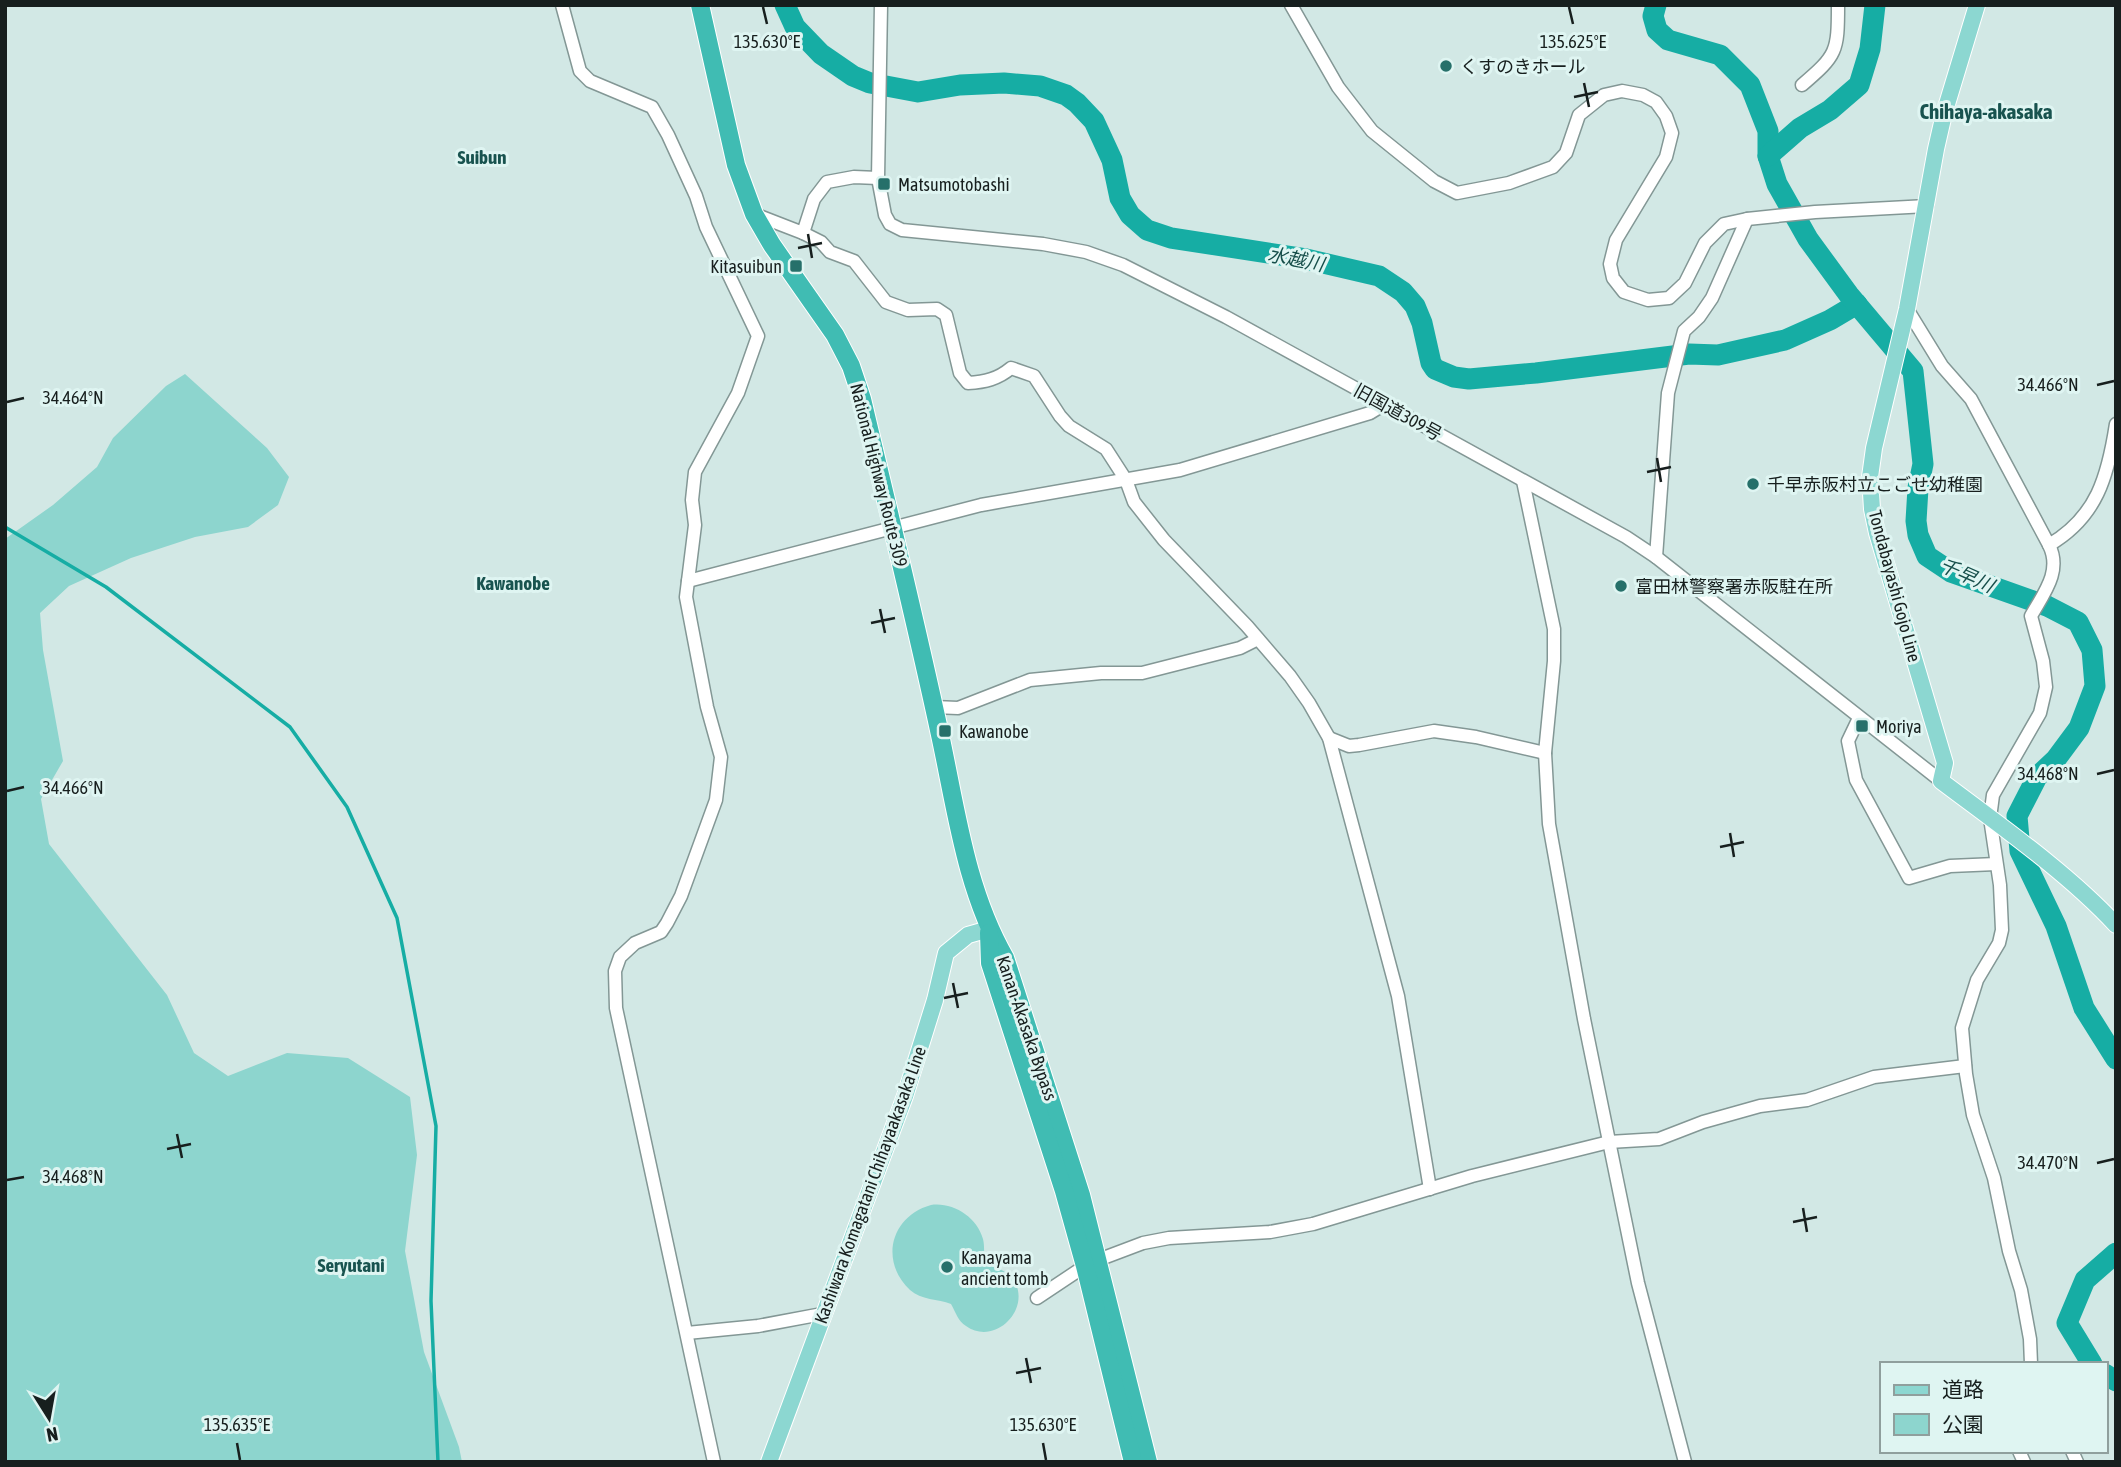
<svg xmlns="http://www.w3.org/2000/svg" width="2121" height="1467" viewBox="0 0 2121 1467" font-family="'Asap Condensed','Noto Sans JP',sans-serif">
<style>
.green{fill:#8dd5ce}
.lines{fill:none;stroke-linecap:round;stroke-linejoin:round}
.stream{stroke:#16ada4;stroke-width:3.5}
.river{stroke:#16ada4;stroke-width:21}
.minor-casing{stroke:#839795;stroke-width:15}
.major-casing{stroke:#fff;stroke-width:18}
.highway-casing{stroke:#fff;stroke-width:20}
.minor{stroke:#fff;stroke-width:12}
.major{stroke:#8cd7d1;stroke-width:16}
.highway{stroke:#40bcb3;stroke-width:18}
.ticks{fill:none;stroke:#171f1e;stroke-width:2.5}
.poi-dot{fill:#26706a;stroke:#dff5f2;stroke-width:2.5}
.labels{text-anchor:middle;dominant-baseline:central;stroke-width:6;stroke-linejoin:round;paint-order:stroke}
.poi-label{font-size:18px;fill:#171f1e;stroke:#dff5f2;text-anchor:start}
.street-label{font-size:18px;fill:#171f1e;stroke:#dff5f2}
.neighbourhood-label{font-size:19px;font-weight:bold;fill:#18534f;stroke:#dff5f2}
.water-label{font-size:19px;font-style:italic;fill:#174f4b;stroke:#dff5f2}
.quarter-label{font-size:21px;font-weight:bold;fill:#18534f;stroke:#dff5f2}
.ticks-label{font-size:18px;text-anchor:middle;fill:#171f1e;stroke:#dff5f2;stroke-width:6;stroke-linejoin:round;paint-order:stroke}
</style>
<rect width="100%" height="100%" fill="#d2e8e5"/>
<g class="green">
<polygon points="185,374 267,448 289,477 278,505 248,527 195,537 131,558 69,586 40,613 43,650 63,761 41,799 49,844 167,995 194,1053 228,1076 287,1053 348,1058 410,1097 417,1155 405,1251 424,1352 459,1447 462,1462 5,1462 5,539 53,505 97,467 113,438 166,386"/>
<path d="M931,1205C953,1202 977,1217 983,1239C985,1247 983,1254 986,1261C995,1268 1006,1270 1013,1279C1033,1308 995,1347 966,1326C958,1321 956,1313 951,1304C938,1299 921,1300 910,1290C879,1261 891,1216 931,1205Z"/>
</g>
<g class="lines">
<polyline class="stream" points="5,527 106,587 290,727 347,807 397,918 436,1126 431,1301 438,1462"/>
<g class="river">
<polyline points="785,5 795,27 821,54 853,76 870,83 918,92 960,85 1004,83 1040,86 1066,95 1077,103 1094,121 1112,160 1120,198 1130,215 1147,230 1171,238 1306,259 1379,276 1403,292 1415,306 1422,323 1431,363 1435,369 1454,377 1469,379 1536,373 1689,354 1718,355 1785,340 1830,320 1857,304"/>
<polyline points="1656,5 1653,16 1657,30 1668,40 1720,55 1750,85 1768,131 1768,156 1777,184 1808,239 1849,295 1913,371 1923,464 1918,488 1916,521 1918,535 1927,556 1951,572 2047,606 2078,622 2092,650 2095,686 2079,728 2056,759 2037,777 2017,816 2020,851 2056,926 2084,1008 2116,1059"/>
<polyline points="1768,156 1800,128 1830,110 1859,85 1870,49 1875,5"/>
<polyline points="2092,1364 2067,1323 2085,1280 2116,1253"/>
<polyline points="2105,1374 2116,1381"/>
</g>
<defs>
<g id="minor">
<polyline points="562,5 580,71 590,81 652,107 668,135 696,196 706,227 758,336 738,393 695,472 692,500 695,525 686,597 707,707 721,757 716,800 681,896 667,923 661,932 635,943 620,957 615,971 616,1008 714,1462"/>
<polyline points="881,5 878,178 885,215 890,224 902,230 1043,244 1086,252 1123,265 1226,317 1626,537 1656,557 1941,781"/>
<polyline points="1291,5 1338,87 1372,131 1434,181 1457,193 1509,183 1553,167 1566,153 1579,115 1604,95 1622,91 1643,95 1656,102 1666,116 1672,133 1666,157 1616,240 1610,264 1613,278 1624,292 1648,300 1669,298 1685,283 1705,243 1724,224 1747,219 1815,212 1927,206"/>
<path d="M1802,85C1837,55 1838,52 1838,5"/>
<polyline points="754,214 803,233 814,199 827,182 854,177 878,178"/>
<path d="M803,233L821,242L830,252L854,261L886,302L908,310L937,309L946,315L960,373L968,383C985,382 998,379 1011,368L1034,376L1060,416L1069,426L1106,449L1126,480L1134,502L1164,540L1247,626L1290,676L1309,703L1329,738L1398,996L1430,1189"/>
<path d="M1907,309L1942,366L1971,399L2049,545C2062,571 2044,593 2031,616L2043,661L2046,687L2040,713L1993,795L1990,818L2000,885L2002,930L1999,943L1977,980L1962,1028L1966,1074L1973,1115L1994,1178L2009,1251L2021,1290L2030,1339L2031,1364"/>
<polyline points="1523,481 1554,629 1554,661 1545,753 1549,824 1584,1019 1638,1283 1685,1462"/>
<path d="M2049,545C2097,517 2108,476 2116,424"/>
<polyline points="1656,557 1668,393 1684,331 1699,317 1712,298 1747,219"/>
<polyline points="688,581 981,505 1180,470 1370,413 1383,405"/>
<polyline points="934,707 958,708 1030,680 1101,673 1142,673 1240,648 1258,639"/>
<polyline points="1859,718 1848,741 1856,780 1909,878 1950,866 1996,864"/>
<polyline points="1329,738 1349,746 1359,745 1434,731 1476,737 1545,753"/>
<polyline points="1098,1260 1143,1243 1169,1238 1270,1232 1313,1224 1472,1176 1609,1142 1659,1139 1703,1122 1760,1106 1807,1100 1874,1077 1965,1066"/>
<polyline points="1037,1298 1085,1266"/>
<polyline points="687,1333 758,1326 822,1314"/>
<polyline points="2019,1451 2024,1462"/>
<polyline points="2072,1451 2077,1462"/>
</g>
<g id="major">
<path d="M1977,5L1944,114L1936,149L1907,309L1874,448L1870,477L1872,509L1877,533L1945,763L1941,781C1998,824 2068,873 2116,925"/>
<polyline points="769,1462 905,1096 935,1000 946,953 968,935 989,929"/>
</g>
<g id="highway">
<path d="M700,5L736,165L754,214L772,245L835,335L851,366L862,399C888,509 915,619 939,730C956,807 965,888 1005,958L1081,1195L1148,1462"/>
<polyline points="989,933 990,963 1064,1191 1085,1266 1133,1462"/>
</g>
</defs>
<use href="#minor" class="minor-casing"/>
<use href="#major" class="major-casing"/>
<use href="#highway" class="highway-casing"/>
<use href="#minor" class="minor"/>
<use href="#major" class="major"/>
<use href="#highway" class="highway"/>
</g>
<path class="ticks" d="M763,7L767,24M1569,7L1573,24M1584,83L1589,107M1574,97L1598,92M808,234L812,258M798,248L822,243M2097,385L2114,381M7,402L24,398M1657,458L1661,482M1647,472L1671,467M880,609L885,633M871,623L895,618M2097,774L2114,770M7,791L24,787M1730,833L1734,857M1720,847L1744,842M953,983L958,1008M944,998L968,993M177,1134L182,1158M167,1149L191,1144M2097,1163L2114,1159M7,1180L24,1177M1803,1208L1807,1232M1793,1222L1817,1217M1026,1358L1031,1383M1016,1373L1041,1368M237,1443L240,1460M1043,1443L1046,1460"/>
<g class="poi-dot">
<circle cx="1446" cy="66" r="7"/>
<rect x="877" y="177" width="14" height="14" rx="3.5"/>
<rect x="789" y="259" width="14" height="14" rx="3.5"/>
<circle cx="1753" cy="484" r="7"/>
<circle cx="1621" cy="586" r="7"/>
<rect x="1855" y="719" width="14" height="14" rx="3.5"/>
<rect x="938" y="724" width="14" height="14" rx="3.5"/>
<circle cx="947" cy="1267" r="7"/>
</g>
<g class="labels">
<g class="poi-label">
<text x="1460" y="66">くすのきホール</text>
<text x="898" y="184">Matsumotobashi</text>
<text x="782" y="266" text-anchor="end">Kitasuibun</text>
<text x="1767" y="484">千早赤阪村立こごせ幼稚園</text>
<text x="1635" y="586">富田林警察署赤阪駐在所</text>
<text x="1876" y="726">Moriya</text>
<text x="959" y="731">Kawanobe</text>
<text x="961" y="1257">Kanayama<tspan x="961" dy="21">ancient tomb</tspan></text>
</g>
<g class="street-label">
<text transform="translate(1398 412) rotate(29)">旧国道309号</text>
<text transform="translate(879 475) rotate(76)">National Highway Route 309</text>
<text transform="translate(1895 586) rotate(75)">Tondabayashi Gojo Line</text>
<text transform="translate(1027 1028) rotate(71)">Kanan-Akasaka Bypass</text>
<text transform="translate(870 1185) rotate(-70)">Kashiwara Komagatani Chihayaakasaka Line</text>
</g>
<g class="neighbourhood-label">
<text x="482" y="157">Suibun</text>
<text x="513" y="583">Kawanobe</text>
<text x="351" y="1265">Seryutani</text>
</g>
<g class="water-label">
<text transform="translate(1296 259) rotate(11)">水越川</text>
<text transform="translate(1967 575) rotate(24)">千早川</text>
</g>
<g class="quarter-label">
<text x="1986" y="111">Chihaya-akasaka</text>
</g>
</g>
<g class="ticks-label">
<text x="767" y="48">135.630°E</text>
<text x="1573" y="48">135.625°E</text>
<text x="2048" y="391">34.466°N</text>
<text x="73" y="404">34.464°N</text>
<text x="2048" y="780">34.468°N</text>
<text x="73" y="794">34.466°N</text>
<text x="2048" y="1169">34.470°N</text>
<text x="73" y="1183">34.468°N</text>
<text x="237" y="1431">135.635°E</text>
<text x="1043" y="1431">135.630°E</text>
</g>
<rect width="2121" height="1467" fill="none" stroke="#171f1e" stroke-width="14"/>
<rect x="1880" y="1362" width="228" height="91" fill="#dff5f2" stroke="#8f9f9d" stroke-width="2"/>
<rect x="1894" y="1385" width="35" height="10" fill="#8cd7d1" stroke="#8f9f9d" stroke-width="2"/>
<text x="1942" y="1397" font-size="21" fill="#171f1e">道路</text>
<rect x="1894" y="1414" width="35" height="21" fill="#8dd5ce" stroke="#8f9f9d" stroke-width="2"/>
<text x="1942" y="1432" font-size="21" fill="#171f1e">公園</text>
<g transform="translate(49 1418) rotate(169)" stroke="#dff5f2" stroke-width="5" paint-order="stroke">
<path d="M0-5L12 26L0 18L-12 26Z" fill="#171f1e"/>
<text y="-10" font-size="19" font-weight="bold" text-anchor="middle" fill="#171f1e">N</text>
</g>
</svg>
